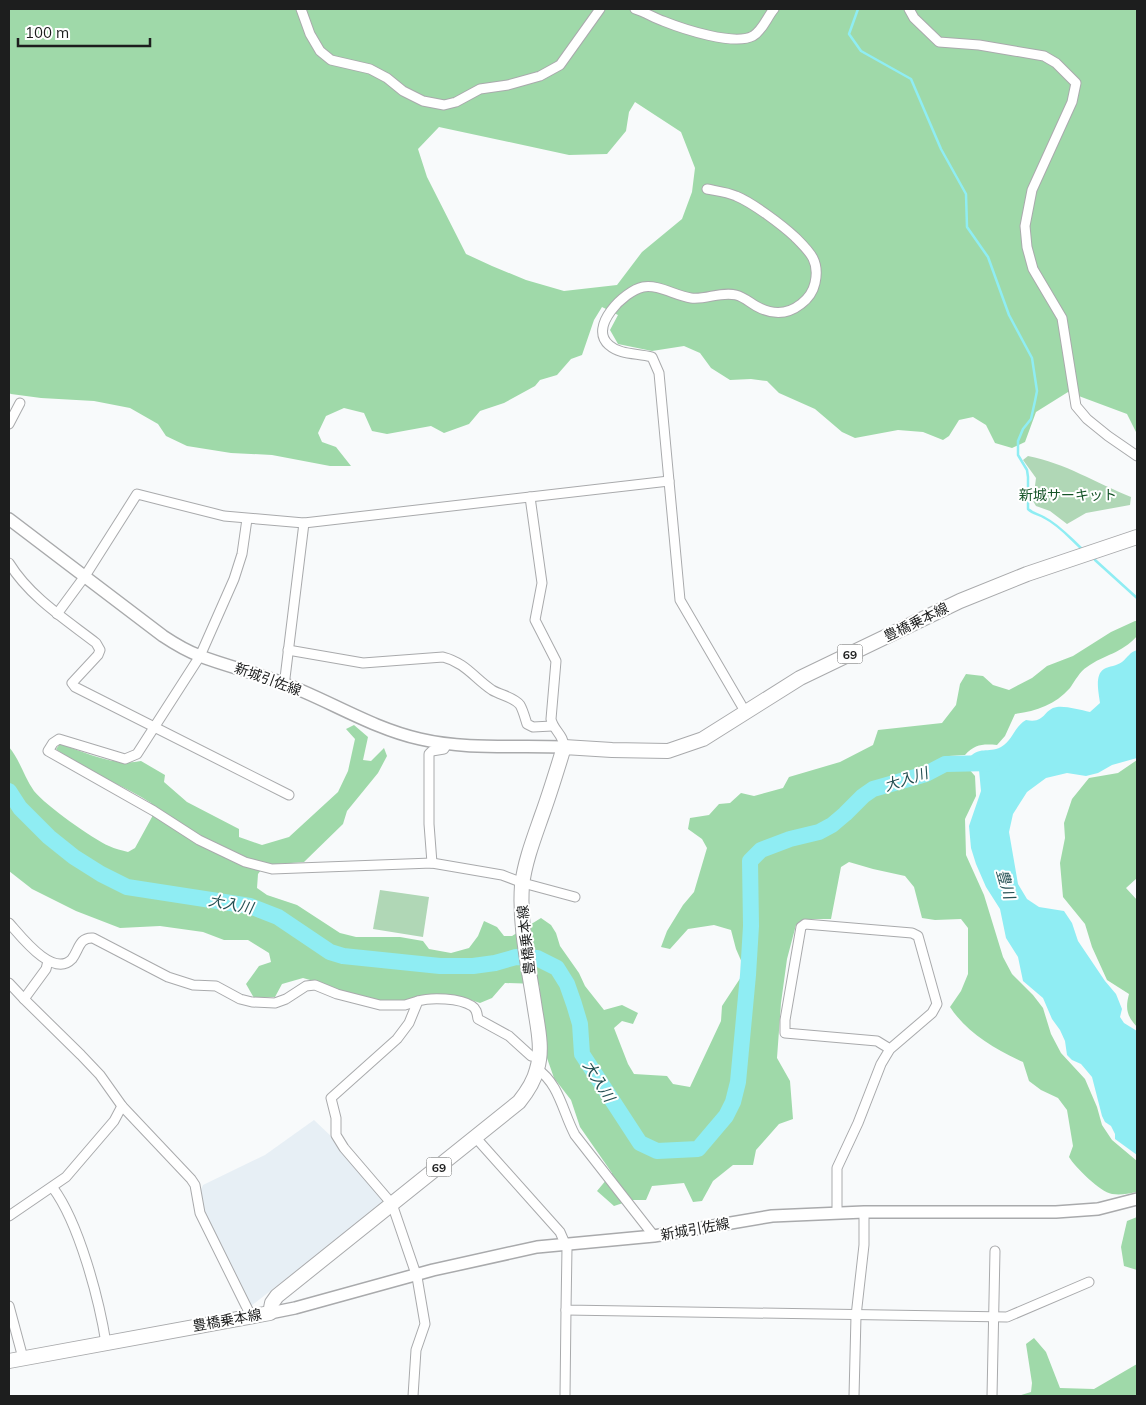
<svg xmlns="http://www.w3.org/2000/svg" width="1146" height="1405" viewBox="0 0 1146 1405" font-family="Mulish,'Noto Sans JP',sans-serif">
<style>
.built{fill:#e7eff5}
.green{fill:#b0d7b6}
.forest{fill:#9fd9a9;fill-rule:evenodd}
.water{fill:#8fedf3}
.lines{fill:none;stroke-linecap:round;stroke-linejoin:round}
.stream{stroke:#8fedf3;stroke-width:2.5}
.river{stroke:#8fedf3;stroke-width:16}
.street-casing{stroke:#a9aaac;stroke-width:11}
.secondary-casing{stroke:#a9aaac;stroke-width:14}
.primary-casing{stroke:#a9aaac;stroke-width:16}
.street{stroke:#fff;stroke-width:9}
.secondary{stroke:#fff;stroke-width:11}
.primary{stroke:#fff;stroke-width:14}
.labels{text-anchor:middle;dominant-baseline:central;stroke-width:4;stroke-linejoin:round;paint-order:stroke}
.shield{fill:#fff;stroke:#616262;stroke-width:1}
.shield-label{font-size:12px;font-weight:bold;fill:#1d1e1e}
.park-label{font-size:14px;fill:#175529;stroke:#fff}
.street-label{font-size:14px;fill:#1d1e1e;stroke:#fff}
.water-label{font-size:15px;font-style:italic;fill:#265154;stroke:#fff}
</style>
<rect width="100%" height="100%" fill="#f8fafb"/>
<polygon class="built" points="314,1120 334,1139 384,1202 251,1306 204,1211 200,1192 203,1185 265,1155"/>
<g class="green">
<path d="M1028,456C1065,463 1096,483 1131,497L1130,505L1086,513L1067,524L1050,511L1036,506L1033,501L1036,478L1023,460Z"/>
<polygon points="380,890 429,897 423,937 373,929"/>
</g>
<g class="forest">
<path d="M9,9H1137V434L1127,414L1068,392L1036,412L1025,442L1012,448L995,443L986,425L973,417L959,420L949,436L943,440L923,432L898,430L855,438L842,432L815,409L779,393L767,381L751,379L730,380L711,368L700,353L684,346L652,351L618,344L610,330L618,315L602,307L594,320L582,355L571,359L557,375L540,380L535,386L504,403L480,411L469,424L444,433L431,426L387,434L372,431L364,413L344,408L326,416L318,433L322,442L336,447L351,466H330L272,455L231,453L187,446L166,436L158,424L130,408L94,401L41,398L11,394L9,393ZM635,102L681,132L695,168L692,192L682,219L642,252L617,285L564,291L526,280L492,266L466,254L427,177L418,149L439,127L569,155L607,154L626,131L629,112Z"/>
<path d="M1135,621H1137V636C1121,654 1105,654 1087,667C1080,671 1075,681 1070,688C1055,705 1036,711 1015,714L1005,736L997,745C983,744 975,744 965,755L949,756L953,768H968L975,776L976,796L965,819L966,855L984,895L1003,957L1012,974L1033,995L1043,1008L1051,1034L1061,1053L1085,1079L1097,1107L1102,1125L1112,1140L1137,1161V1195L1136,1192C1128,1194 1120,1195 1112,1194C1100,1192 1075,1167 1069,1157L1073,1146L1067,1110L1058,1098L1041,1090L1029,1081L1023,1062C995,1049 967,1033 950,1007L961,991L968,974V928L961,919L935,920L922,918L914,887L905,876L873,869L849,862L841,867L831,919H810L796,925L787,959L781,1003L777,1058L790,1081L793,1119L779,1124L756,1150L753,1165H733L713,1181L702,1201L693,1202L684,1183L652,1186L646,1200H632L614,1206L597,1191L612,1173L580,1127L571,1100L554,1078L547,1058L539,984L505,983L492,998L480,1003L465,998L435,996L416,1003L384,1002L339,994L317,982L303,978L282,984L275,997L254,998L246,984L259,966L271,962L269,953L248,940H224L203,932L160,926L120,928L76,911L32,889L9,871V747C20,760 24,777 34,791C45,805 93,839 109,846C115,849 122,850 128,852L135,848L152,817L151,803C120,783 85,772 56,749L60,744C85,752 114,767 141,761L165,775L164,782L187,802L239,829V837L262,845L289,837L338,792L348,771L355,739L346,729L354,725L368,737L363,760L371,761L384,748L387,756L378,773L347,811L343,824L304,862L265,865L258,874L257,888L267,895L297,905L340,933L356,937H400L423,941L429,949L451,953L469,948L478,936L484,921L497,927L504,936H512L541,918L551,925L556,933L560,946L579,973L585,986L604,1010L622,1005L638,1013L633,1024L622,1021L614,1028L628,1064L634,1074L667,1076L673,1084L690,1087L721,1021L722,1006L741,977L743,965L736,949L731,930L714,925L688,929L670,949L661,947L667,931L683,905L694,892L707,848L702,839L688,829L690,818L709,815L719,804L730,803L741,793L754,796L783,788L789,777L840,762L873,745L878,730L942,723L956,705L960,684L966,674L983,676L993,685L1009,690L1032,678L1047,666L1073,656L1111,632Z"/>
<path d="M1137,760V878L1126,888L1137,900V1027C1127,1016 1125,1009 1129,994L1107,980L1092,947L1085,924L1063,897L1060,863L1065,838L1064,823L1072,799L1089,778L1118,773Z"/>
<polygon points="1137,1217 1137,1270 1124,1266 1121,1247 1127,1221"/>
<polygon points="1034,1338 1046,1352 1060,1388 1094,1389 1137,1364 1137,1396 1018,1396 1031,1392 1032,1383 1026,1344"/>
</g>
<path class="water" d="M1137,650V758L1112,765L1098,773L1086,776L1067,773L1046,778L1027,792L1013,814L1009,832L1018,884L1027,899L1039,907L1064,911L1072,923L1078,941L1105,981L1116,994L1122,1009L1120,1017L1124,1023L1137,1031V1155L1115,1139V1134L1111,1126L1105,1122L1102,1116L1092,1077L1081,1064L1072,1060L1067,1055L1065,1041L1060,1030L1052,1019L1043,998L1023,981L1018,957L1006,938L1000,909L986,887L976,864L971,848L969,826L981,791L979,770L971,766L968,759C980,745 987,754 1001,747C1013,740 1014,727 1026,720C1046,724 1043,709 1057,707C1067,706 1080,710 1090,712L1100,703C1099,694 1094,675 1104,669C1109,666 1117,666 1122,662C1128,657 1130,652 1137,650Z"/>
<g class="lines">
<g class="stream">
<path d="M858,9L849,34L861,51L911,79L941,149L966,194L967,227L988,257L1009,315L1032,358L1037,391L1035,401L1031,419L1023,429L1018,441V455L1027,470L1028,477V509C1033,514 1039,514 1045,518C1059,525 1070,538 1082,549"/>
<polyline points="1095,560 1137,598"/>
</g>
<polyline class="river" points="9,791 20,808 49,837 74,857 101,874 127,887 250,906 278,917 330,952 343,956 440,966 473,966 495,963 516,957 537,958 557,968 567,984 574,1004 580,1024 582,1054 640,1143 657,1151 698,1149 726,1116 733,1102 738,1082 748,975 751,926 750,861 761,850 790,839 819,832 832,825 845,814 863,796 873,789 926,774 945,764 992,763"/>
<defs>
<g id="street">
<polyline points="301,9 310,34 320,51 331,60 370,69 387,78 403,91 423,101 444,105 456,102 480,89 508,85 540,76 560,65 600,9"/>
<path d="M635,9C645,12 654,18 663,21C683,29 734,46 753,36C763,30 767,17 774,9"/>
<polyline points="909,9 914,18 939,42 979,45 1044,56 1056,63 1076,83 1072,102 1032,190 1025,226 1027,247 1033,269 1062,318 1076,406 1087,419 1108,436 1137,456"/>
<path d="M707,189C717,191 727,192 736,196C753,203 782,225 795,237C810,252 820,261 815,283C813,292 809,298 801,304C787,315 772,315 756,306C749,302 744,297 736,295C721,291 706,300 691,298C676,296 658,284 643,287C624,291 588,327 609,345C620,355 637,353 652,357L659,373L680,600L746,713"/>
<polyline points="9,424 20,403"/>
<path d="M530,497L542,583L535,620L556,661L551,719C553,730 564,735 564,747"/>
<polyline points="247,519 242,554 234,579 200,656 137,754 125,759 59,739 53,743 48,751 154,811 199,840 245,862 272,869 432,863 502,875 523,883 575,897"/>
<path d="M9,563C30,597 65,619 96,643L100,650L98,655L72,683L75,687L289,795"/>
<polyline points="57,614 85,576 137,494 224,516 304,523 669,481"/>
<path d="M288,650L363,663L443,657C466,663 474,678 492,690C500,695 514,697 520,705C523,710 525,718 527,724L533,727L552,726"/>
<polyline points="282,683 285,678 304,523"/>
<polyline points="432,863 429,824 429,754 432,751 444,749 447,744"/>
<path d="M9,923C20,935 53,979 72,959C79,950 79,937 93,938L168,977L193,985L216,986L240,999L252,1002L275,1003L286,999L306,986L315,985L337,994L380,1005H405L418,1001"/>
<polyline points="48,961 46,969 24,999 81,1055 100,1075 122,1106 191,1179 195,1185 200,1213 251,1316"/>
<polyline points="9,983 24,999"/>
<path d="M537,1069C559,1083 563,1113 575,1135L654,1236"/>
<polyline points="476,1138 560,1232 567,1248 566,1310 1007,1317 1089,1282"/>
<path d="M53,1188C79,1223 99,1299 106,1343"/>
<polyline points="837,1213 837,1168 858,1123 881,1064 890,1049 932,1013 937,1004 918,936 912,933 805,924 801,927 785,1020 785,1033 877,1041 890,1049"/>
<polyline points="9,1216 66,1177 114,1121 122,1106"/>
<polyline points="9,1306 23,1358"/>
<path d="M413,1396L416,1350L425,1324L417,1277L392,1204L344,1148L336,1135V1118L331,1098L397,1039L409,1023L418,1001C431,997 460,998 472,1006C477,1009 477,1014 478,1019L509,1036L531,1056L539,1057"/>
<polyline points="565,1396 566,1310"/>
<polyline points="854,1396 856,1316 864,1245 864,1212"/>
<polyline points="992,1396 995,1251"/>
</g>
<g id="secondary">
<path d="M9,519L163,636C175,644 187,651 200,656C226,666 253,672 280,682C327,699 371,728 420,739C467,750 516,745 564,747"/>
<polyline points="270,1313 295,1308 433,1270 537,1247 654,1236 772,1216 864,1212 1056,1212 1098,1209 1137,1199"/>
</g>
<path id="primary" d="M9,1361L270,1313L272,1303L277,1296L519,1102C527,1092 534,1082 537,1069C543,1050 538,1028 535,1009C529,968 519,926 522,885C525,861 534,838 542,815C550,793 557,770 564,747L612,750L668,751L703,739L800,678L960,601L1027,574L1137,537"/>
</defs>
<use href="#street" class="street-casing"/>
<use href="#secondary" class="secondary-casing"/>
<use href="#primary" class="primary-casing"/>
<use href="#street" class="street"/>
<use href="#secondary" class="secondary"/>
<use href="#primary" class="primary"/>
</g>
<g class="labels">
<g class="shield">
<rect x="837.5" y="644.5" width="25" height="19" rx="4"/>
<rect x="426.5" y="1157.5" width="25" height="19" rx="4"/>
</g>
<g class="shield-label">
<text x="850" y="654">69</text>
<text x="439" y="1167">69</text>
</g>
<g class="park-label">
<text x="1068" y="495">新城サーキット</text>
</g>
<g class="street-label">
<text transform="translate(916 622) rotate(-26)">豊橋乗本線</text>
<text transform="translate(268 679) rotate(20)">新城引佐線</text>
<text transform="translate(526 940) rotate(-96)">豊橋乗本線</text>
<text transform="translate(695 1229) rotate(-10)">新城引佐線</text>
<text transform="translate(227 1320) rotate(-10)">豊橋乗本線</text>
</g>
<g class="water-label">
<text transform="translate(906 779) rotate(-18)">大入川</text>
<text transform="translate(1006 884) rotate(74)">豊川</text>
<text transform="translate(231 904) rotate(11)">大入川</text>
<text transform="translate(599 1081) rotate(58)">大入川</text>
</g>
</g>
<rect width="1146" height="1405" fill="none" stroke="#1d1e1e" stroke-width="20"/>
<path d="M18 38v8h132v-8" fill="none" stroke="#1d1e1e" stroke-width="2.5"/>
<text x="25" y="38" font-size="15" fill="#1d1e1e" stroke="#ffffff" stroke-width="4" paint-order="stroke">100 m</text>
</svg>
